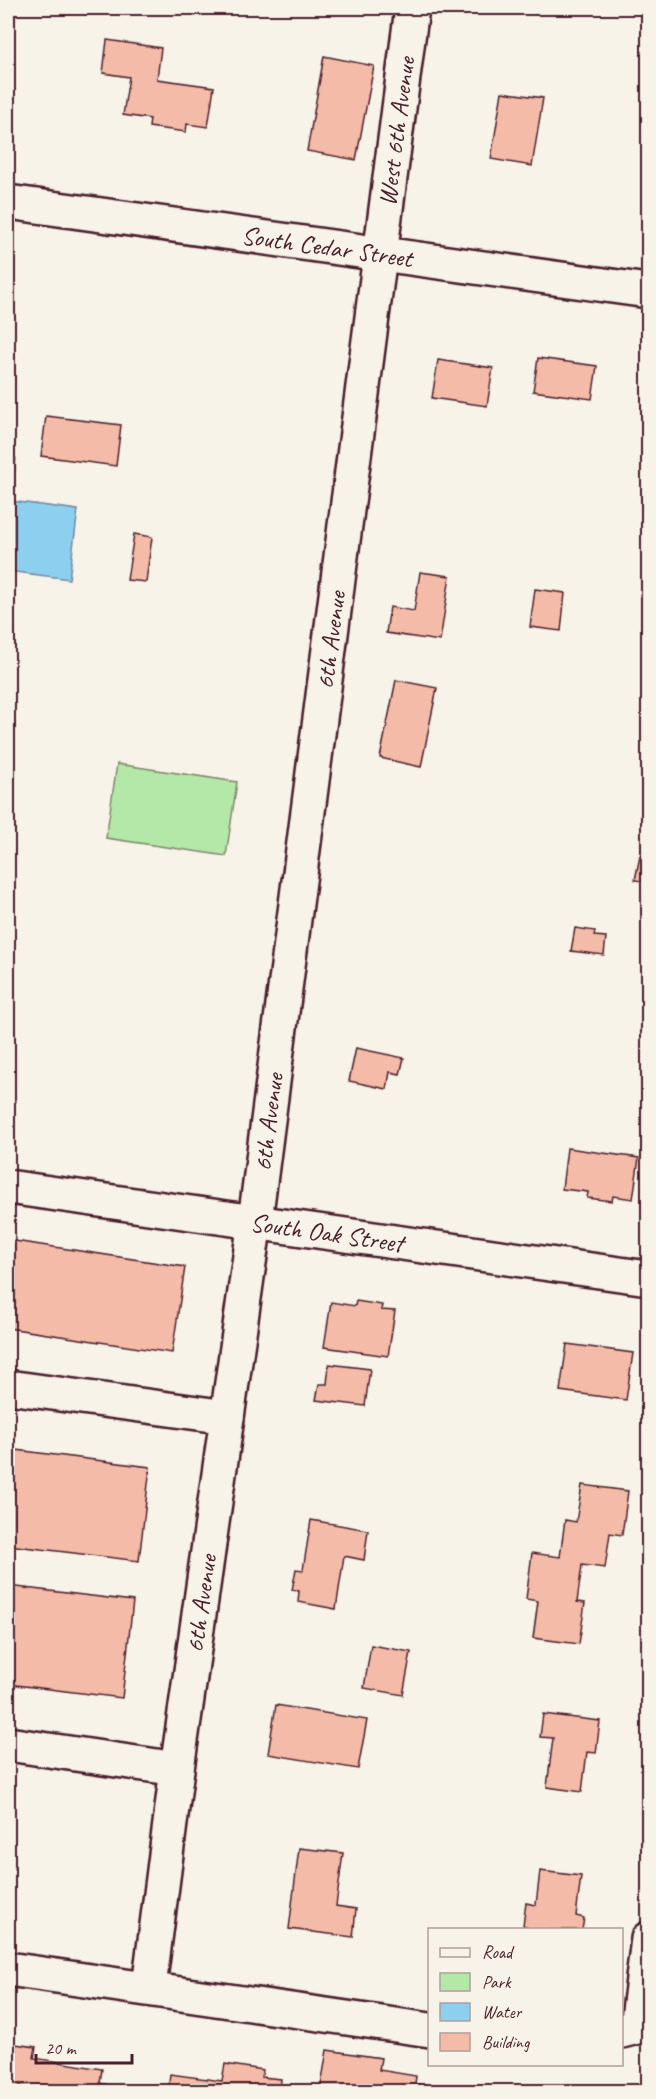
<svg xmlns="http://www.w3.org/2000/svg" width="656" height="2099" viewBox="0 0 656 2099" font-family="Caveat,sans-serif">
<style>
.green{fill:#b4e8a9;stroke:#7f846a;stroke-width:1.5}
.water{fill:#8dcfef;stroke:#7289a1;stroke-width:1.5}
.building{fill:#f3bba8;stroke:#4a1f2b;stroke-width:1.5}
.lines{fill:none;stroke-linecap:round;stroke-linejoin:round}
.minor-casing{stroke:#4a1f2b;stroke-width:38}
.minor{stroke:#f7f3e8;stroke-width:33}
.labels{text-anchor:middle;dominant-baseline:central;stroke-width:4.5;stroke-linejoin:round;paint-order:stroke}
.street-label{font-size:26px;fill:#4a1f2b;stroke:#f7f3e8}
</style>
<rect width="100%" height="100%" fill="#f7f3e8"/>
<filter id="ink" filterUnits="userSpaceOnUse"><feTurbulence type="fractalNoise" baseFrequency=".0167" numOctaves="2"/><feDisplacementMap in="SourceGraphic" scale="12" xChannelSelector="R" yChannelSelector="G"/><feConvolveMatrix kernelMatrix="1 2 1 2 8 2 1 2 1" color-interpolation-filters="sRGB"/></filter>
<g filter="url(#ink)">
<polygon class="green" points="117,764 237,782 226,856 106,838"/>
<polygon class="water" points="8,456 16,458 11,501 78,510 69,579 8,571"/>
<g class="building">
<polygon points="107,40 161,48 157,79 214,87 208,127 187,124 186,132 149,127 150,119 123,115 129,77 103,73"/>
<polygon points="324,56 374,66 356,160 307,151"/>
<polygon points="502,92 543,98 532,166 491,159"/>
<polygon points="538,358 597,366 592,399 533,391"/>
<polygon points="438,360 493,368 487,406 432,398"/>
<polygon points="46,416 121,425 116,466 41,456"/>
<polygon points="134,534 152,537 146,582 127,580"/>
<polygon points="420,572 450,576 440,641 386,633 390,607 414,611"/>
<polygon points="535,589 565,593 561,631 530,627"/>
<polygon points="396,680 437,688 421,767 380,758"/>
<polygon points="640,856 648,857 648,882 635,880"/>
<polygon points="575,928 595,931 594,936 606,937 604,955 571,951"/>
<polygon points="356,1048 404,1058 400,1074 390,1072 387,1089 349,1081"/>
<polygon points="567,1148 639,1158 633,1199 613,1196 612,1201 587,1198 588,1192 562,1189"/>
<polygon points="8,1240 185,1267 172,1353 8,1328"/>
<polygon points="356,1301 382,1305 381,1310 395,1311 388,1356 324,1347 331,1302 355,1306"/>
<polygon points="567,1344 633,1353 626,1400 560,1391"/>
<polygon points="329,1364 370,1369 365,1406 316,1400 319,1384 327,1384"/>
<polygon points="8,1449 150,1467 139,1561 8,1545"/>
<polygon points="582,1485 628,1491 622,1535 610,1533 605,1568 582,1565 577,1602 585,1603 579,1644 533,1638 538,1601 526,1599 532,1553 560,1557 565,1520 576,1522"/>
<polygon points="311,1520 368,1530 364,1560 344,1556 336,1609 298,1602 299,1591 292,1590 296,1569 303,1570"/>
<polygon points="8,1586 133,1601 122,1698 8,1684"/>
<polygon points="371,1645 411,1652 403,1695 364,1688"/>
<polygon points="276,1705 367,1720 358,1769 268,1754"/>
<polygon points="543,1714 600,1721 596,1753 587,1752 582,1792 547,1787 553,1738 540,1737"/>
<polygon points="299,1848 343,1853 336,1906 356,1909 353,1937 289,1929"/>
<polygon points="540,1871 581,1876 576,1916 584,1918 582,1930 533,1930 523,1926 526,1903 536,1905"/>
<polygon points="8,2043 36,2047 34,2058 102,2069 100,2083 109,2085 108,2092 46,2092 20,2086 19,2091 8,2089"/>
<polygon points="327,2050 381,2058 379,2070 416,2076 415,2084 431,2086 430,2092 320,2092"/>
<polygon points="225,2064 263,2070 262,2077 281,2079 280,2092 168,2092 170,2074 222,2081"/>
</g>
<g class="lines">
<defs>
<g id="minor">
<path id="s1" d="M8,202L648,291"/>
<path id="s2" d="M8,1187L648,1278"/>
<polyline points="8,1387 227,1417"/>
<polyline points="8,1744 177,1769"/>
<polyline points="8,1969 430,2030"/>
<path id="s3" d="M149,1987L177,1769L255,1221L412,8"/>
<polyline points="622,2031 637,2027 648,1939"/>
</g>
</defs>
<use href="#minor" class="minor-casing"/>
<use href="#minor" class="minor"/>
</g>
</g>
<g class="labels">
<g class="street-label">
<text stroke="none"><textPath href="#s3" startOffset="1872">West 6th Avenue</textPath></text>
<text stroke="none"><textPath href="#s1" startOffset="322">South Cedar Street</textPath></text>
<text stroke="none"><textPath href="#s3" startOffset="1359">6th Avenue</textPath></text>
<text stroke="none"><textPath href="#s3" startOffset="873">6th Avenue</textPath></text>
<text stroke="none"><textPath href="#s2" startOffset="322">South Oak Street</textPath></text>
<text stroke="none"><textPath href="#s3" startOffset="387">6th Avenue</textPath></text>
</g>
</g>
<rect width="656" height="2099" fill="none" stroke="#f7f3e8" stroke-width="30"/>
<rect x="15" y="15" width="626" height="2069" fill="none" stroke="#4a1f2b" stroke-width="2" filter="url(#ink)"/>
<rect x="428" y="1928" width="195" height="138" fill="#f7f3e8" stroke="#b29e9c" stroke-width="1.5"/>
<rect x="440" y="1948" width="30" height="9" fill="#f7f3e8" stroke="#b29e9c" stroke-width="1.5"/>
<text x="482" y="1958" font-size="18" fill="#4a1f2b">Road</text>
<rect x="440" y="1973" width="30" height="18" fill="#b4e8a9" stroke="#b29e9c" stroke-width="1.5"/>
<text x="482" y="1988" font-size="18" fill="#4a1f2b">Park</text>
<rect x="440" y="2003" width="30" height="18" fill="#8dcfef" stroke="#b29e9c" stroke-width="1.5"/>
<text x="482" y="2018" font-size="18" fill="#4a1f2b">Water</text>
<rect x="440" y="2033" width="30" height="18" fill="#f3bba8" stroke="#b29e9c" stroke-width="1.5"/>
<text x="482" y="2048" font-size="18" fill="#4a1f2b">Building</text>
<path d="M36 2054v9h96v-9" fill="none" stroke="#4a1f2b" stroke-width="3"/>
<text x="45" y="2054" font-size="18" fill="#4a1f2b" stroke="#f7f3e8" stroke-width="4.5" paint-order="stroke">20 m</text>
</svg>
